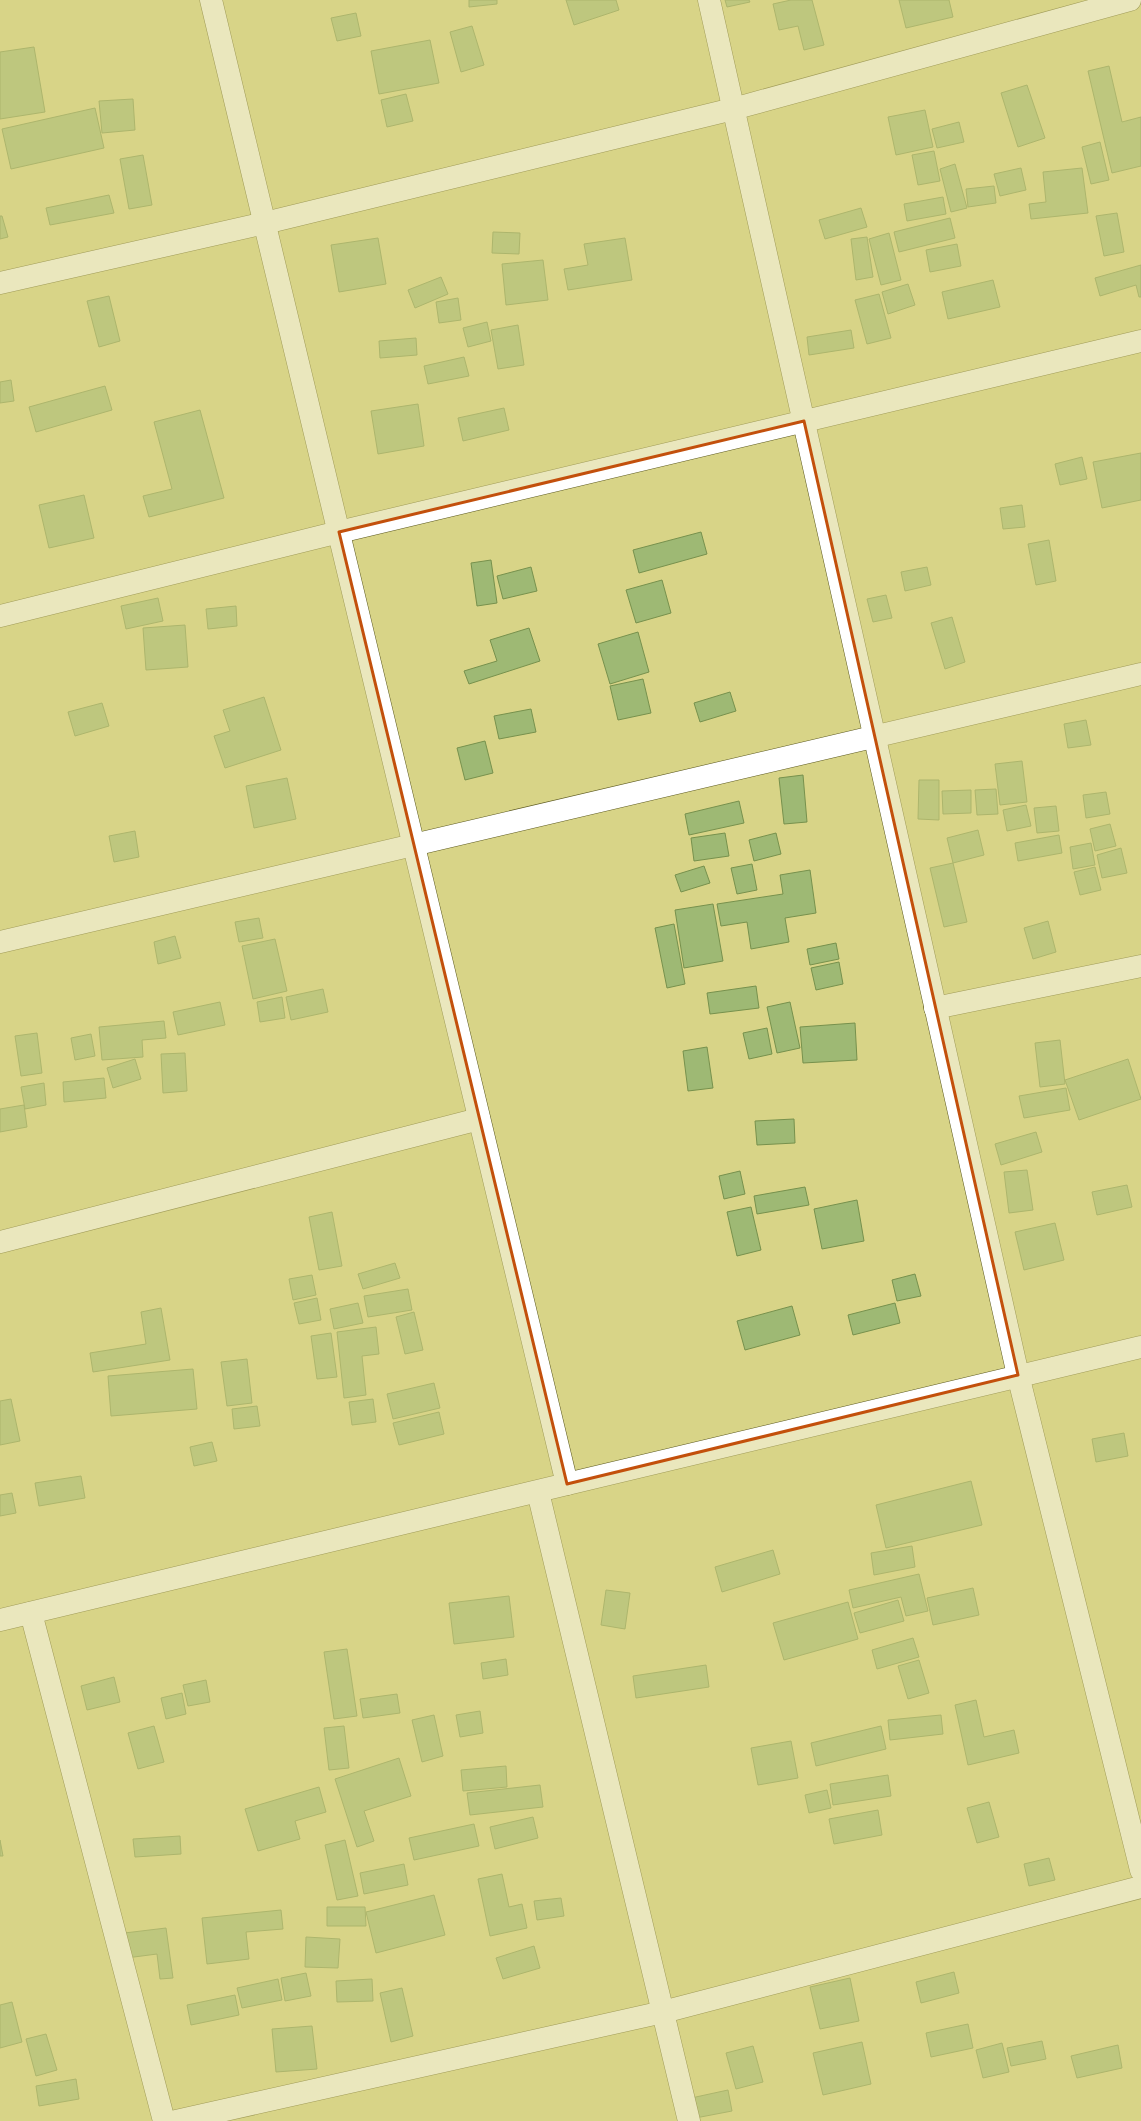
<svg xmlns="http://www.w3.org/2000/svg" width="1141" height="2121" viewBox="0 0 1141 2121" font-family="Inter,sans-serif">
<style>
.building{fill:#9eb974;stroke:#77914d}
.lines{fill:none;stroke-linecap:round;stroke-linejoin:round}
.minor-casing{stroke:#5c591f;stroke-width:23}
.tertiary-casing{stroke:#5c591f;stroke-width:23}
.secondary-casing{stroke:#5c591f;stroke-width:23}
.minor{stroke:#fff;stroke-width:22}
.tertiary{stroke:#fff;stroke-width:22}
.secondary{stroke:#fff;stroke-width:22}
.marked{fill:none;stroke:#c3500c;stroke-width:3;stroke-linejoin:round}
</style>
<rect width="100%" height="100%" fill="#d8d487"/>
<g class="building">
<polygon points="469,0 497,0 497,4 469,7"/>
<polygon points="566,0 616,0 619,10 574,25"/>
<polygon points="725,0 749,0 750,2 727,7"/>
<polygon points="791,0 812,0 824,45 804,50 798,26 779,30 773,4"/>
<polygon points="899,0 949,0 953,17 906,28"/>
<polygon points="356,13 361,36 337,41 331,18"/>
<polygon points="472,26 484,65 461,72 450,32"/>
<polygon points="430,40 439,83 379,94 371,51"/>
<polygon points="34,47 45,112 0,119 0,52"/>
<polygon points="1109,66 1122,122 1141,117 1141,166 1112,173 1088,71"/>
<polygon points="1027,85 1045,138 1018,147 1001,93"/>
<polygon points="406,94 413,121 387,127 381,100"/>
<polygon points="133,99 135,130 102,133 99,101"/>
<polygon points="95,108 104,148 11,169 2,129"/>
<polygon points="925,110 933,147 896,155 888,117"/>
<polygon points="959,122 964,142 937,148 932,129"/>
<polygon points="1100,142 1109,180 1091,184 1082,147"/>
<polygon points="934,151 940,181 918,185 912,155"/>
<polygon points="143,155 152,205 129,209 120,159"/>
<polygon points="955,164 967,208 951,212 940,169"/>
<polygon points="1021,168 1026,190 1000,196 994,174"/>
<polygon points="1082,168 1088,213 1031,219 1029,204 1046,202 1043,172"/>
<polygon points="994,186 996,203 968,207 966,189"/>
<polygon points="109,195 114,213 50,225 46,208"/>
<polygon points="943,197 946,214 907,221 904,204"/>
<polygon points="861,208 867,227 825,239 819,220"/>
<polygon points="1117,213 1124,252 1104,256 1096,216"/>
<polygon points="0,216 2,216 8,237 0,239"/>
<polygon points="950,218 955,238 899,252 894,232"/>
<polygon points="493,232 520,233 519,254 492,253"/>
<polygon points="889,233 901,280 881,285 869,239"/>
<polygon points="867,237 873,277 856,280 851,239"/>
<polygon points="378,238 386,284 339,292 331,245"/>
<polygon points="625,238 632,280 568,290 564,269 588,265 584,244"/>
<polygon points="957,244 961,266 930,272 926,250"/>
<polygon points="543,260 548,300 506,305 502,264"/>
<polygon points="1141,265 1141,297 1139,297 1136,285 1100,296 1095,278"/>
<polygon points="441,277 448,294 415,308 408,290"/>
<polygon points="993,280 1000,307 948,319 942,292"/>
<polygon points="908,284 915,305 888,314 882,292"/>
<polygon points="879,294 891,338 867,344 855,300"/>
<polygon points="109,296 120,341 99,347 87,301"/>
<polygon points="458,298 461,320 439,323 436,302"/>
<polygon points="487,322 491,341 468,347 463,328"/>
<polygon points="518,325 524,365 498,369 491,330"/>
<polygon points="851,330 854,348 809,355 807,337"/>
<polygon points="416,338 417,355 380,358 379,341"/>
<polygon points="464,357 469,376 428,384 424,366"/>
<polygon points="11,380 14,401 0,403 0,382"/>
<polygon points="105,386 112,410 36,432 29,407"/>
<polygon points="418,404 424,446 378,454 371,411"/>
<polygon points="504,408 509,430 463,441 458,418"/>
<polygon points="200,410 224,498 149,517 143,496 172,489 154,422"/>
<polygon points="1141,453 1141,500 1102,508 1093,462"/>
<polygon points="1082,457 1087,479 1060,485 1055,464"/>
<polygon points="84,495 94,538 49,548 39,505"/>
<polygon points="1022,505 1025,527 1003,529 1000,508"/>
<polygon points="701,532 707,554 639,573 633,550"/>
<polygon points="1049,540 1056,581 1036,585 1028,544"/>
<polygon points="491,560 497,603 477,606 471,563"/>
<polygon points="531,567 537,591 503,599 497,576"/>
<polygon points="927,567 931,585 905,591 901,572"/>
<polygon points="662,580 671,613 636,623 626,590"/>
<polygon points="886,595 892,618 873,622 867,599"/>
<polygon points="158,598 163,621 126,629 121,606"/>
<polygon points="236,606 237,626 208,629 206,609"/>
<polygon points="952,617 965,662 945,669 931,623"/>
<polygon points="185,625 188,667 146,670 143,628"/>
<polygon points="529,628 540,661 469,684 464,671 497,661 490,640"/>
<polygon points="638,632 649,672 610,684 598,644"/>
<polygon points="643,679 651,713 618,720 610,686"/>
<polygon points="730,692 736,711 700,722 694,703"/>
<polygon points="264,697 281,750 225,768 214,736 230,731 223,710"/>
<polygon points="102,703 109,726 75,736 68,712"/>
<polygon points="531,709 536,732 499,739 494,716"/>
<polygon points="1086,720 1091,745 1068,748 1064,724"/>
<polygon points="485,741 493,773 465,780 457,748"/>
<polygon points="1022,761 1027,802 1000,805 995,764"/>
<polygon points="803,775 807,822 784,824 779,778"/>
<polygon points="287,778 296,819 254,828 246,786"/>
<polygon points="919,780 939,780 939,820 918,819"/>
<polygon points="996,789 998,814 977,815 975,790"/>
<polygon points="971,790 971,813 943,814 942,791"/>
<polygon points="1106,792 1110,814 1086,818 1083,795"/>
<polygon points="739,801 744,823 689,835 685,814"/>
<polygon points="1026,805 1031,826 1007,831 1003,810"/>
<polygon points="1056,806 1059,831 1037,833 1034,808"/>
<polygon points="1110,824 1116,846 1095,851 1090,829"/>
<polygon points="978,830 984,855 953,863 947,838"/>
<polygon points="135,831 139,857 114,862 109,836"/>
<polygon points="725,833 729,856 694,861 691,838"/>
<polygon points="776,833 781,854 754,861 749,840"/>
<polygon points="1059,835 1062,853 1018,861 1015,843"/>
<polygon points="1091,843 1095,865 1073,869 1070,847"/>
<polygon points="1121,848 1127,873 1102,878 1097,855"/>
<polygon points="953,863 967,922 944,927 930,868"/>
<polygon points="752,864 757,890 737,894 731,868"/>
<polygon points="704,866 710,883 681,892 675,875"/>
<polygon points="1095,867 1101,890 1080,895 1074,872"/>
<polygon points="810,870 816,913 785,918 789,942 751,949 747,922 721,926 717,904 783,894 780,875"/>
<polygon points="713,904 723,961 684,968 675,910"/>
<polygon points="259,918 263,938 239,942 235,922"/>
<polygon points="1048,921 1056,952 1033,959 1024,928"/>
<polygon points="674,924 685,984 667,988 655,928"/>
<polygon points="175,936 181,958 158,964 154,942"/>
<polygon points="275,939 287,991 253,999 242,946"/>
<polygon points="836,943 839,959 810,965 807,949"/>
<polygon points="839,962 843,984 816,990 811,968"/>
<polygon points="756,986 759,1008 710,1014 707,993"/>
<polygon points="323,989 328,1012 291,1020 286,997"/>
<polygon points="282,997 285,1018 260,1022 257,1002"/>
<polygon points="220,1002 225,1025 178,1035 173,1012"/>
<polygon points="790,1002 800,1048 777,1053 767,1007"/>
<polygon points="164,1021 166,1038 142,1040 143,1057 102,1060 99,1027"/>
<polygon points="855,1023 857,1060 803,1063 800,1027"/>
<polygon points="767,1028 772,1054 749,1059 743,1033"/>
<polygon points="37,1033 42,1073 21,1076 15,1036"/>
<polygon points="91,1034 95,1056 75,1060 71,1038"/>
<polygon points="1060,1040 1065,1084 1040,1087 1035,1043"/>
<polygon points="707,1047 713,1088 688,1091 683,1051"/>
<polygon points="185,1053 187,1091 163,1093 161,1054"/>
<polygon points="135,1059 141,1079 113,1088 107,1068"/>
<polygon points="1128,1059 1141,1099 1079,1120 1065,1080"/>
<polygon points="104,1078 106,1098 64,1102 63,1082"/>
<polygon points="44,1083 46,1105 25,1109 21,1087"/>
<polygon points="1066,1088 1070,1110 1024,1118 1019,1096"/>
<polygon points="24,1105 27,1127 0,1132 0,1109"/>
<polygon points="794,1119 795,1143 757,1145 755,1121"/>
<polygon points="1036,1132 1042,1152 1001,1165 995,1144"/>
<polygon points="1027,1170 1033,1210 1009,1213 1004,1172"/>
<polygon points="740,1171 745,1194 724,1199 719,1176"/>
<polygon points="1127,1185 1132,1207 1097,1215 1092,1192"/>
<polygon points="805,1187 809,1205 757,1214 754,1196"/>
<polygon points="857,1200 864,1241 822,1249 814,1209"/>
<polygon points="751,1207 761,1250 737,1256 727,1212"/>
<polygon points="332,1212 342,1266 319,1270 309,1217"/>
<polygon points="1055,1223 1064,1260 1024,1270 1015,1232"/>
<polygon points="395,1263 400,1278 363,1289 358,1274"/>
<polygon points="915,1274 921,1296 897,1301 892,1280"/>
<polygon points="312,1275 316,1295 293,1300 289,1279"/>
<polygon points="408,1289 412,1310 368,1317 364,1296"/>
<polygon points="317,1298 321,1320 299,1324 294,1303"/>
<polygon points="358,1303 363,1323 334,1329 330,1309"/>
<polygon points="895,1303 900,1323 853,1335 848,1315"/>
<polygon points="792,1306 800,1335 745,1350 737,1321"/>
<polygon points="161,1308 170,1360 93,1372 90,1353 146,1344 141,1312"/>
<polygon points="414,1312 423,1350 405,1354 396,1317"/>
<polygon points="376,1327 379,1354 362,1356 366,1395 344,1398 337,1332"/>
<polygon points="331,1333 337,1377 317,1379 311,1336"/>
<polygon points="247,1359 252,1403 227,1406 221,1362"/>
<polygon points="193,1369 197,1409 111,1416 108,1376"/>
<polygon points="434,1383 440,1408 393,1419 387,1394"/>
<polygon points="11,1399 20,1441 0,1445 0,1401"/>
<polygon points="373,1399 376,1422 352,1425 349,1402"/>
<polygon points="257,1406 260,1426 234,1429 232,1409"/>
<polygon points="439,1412 444,1434 399,1445 393,1423"/>
<polygon points="1124,1433 1128,1456 1096,1462 1092,1439"/>
<polygon points="212,1442 217,1461 194,1466 190,1447"/>
<polygon points="81,1476 85,1498 39,1506 35,1483"/>
<polygon points="971,1481 982,1525 886,1548 876,1505"/>
<polygon points="12,1493 16,1513 0,1516 0,1495"/>
<polygon points="912,1546 915,1567 874,1575 871,1553"/>
<polygon points="773,1550 780,1574 722,1592 715,1567"/>
<polygon points="919,1574 928,1611 906,1616 901,1597 853,1608 849,1590"/>
<polygon points="973,1588 979,1615 933,1625 927,1598"/>
<polygon points="606,1590 630,1593 625,1629 601,1625"/>
<polygon points="509,1596 514,1637 454,1644 449,1603"/>
<polygon points="898,1600 904,1621 860,1633 854,1613"/>
<polygon points="848,1602 858,1639 784,1660 773,1623"/>
<polygon points="913,1638 919,1657 877,1669 872,1650"/>
<polygon points="347,1649 357,1716 334,1719 324,1652"/>
<polygon points="506,1659 508,1675 483,1679 481,1663"/>
<polygon points="919,1660 929,1693 908,1699 898,1666"/>
<polygon points="706,1665 709,1687 636,1698 633,1676"/>
<polygon points="114,1677 120,1702 87,1710 81,1686"/>
<polygon points="206,1680 210,1702 188,1706 183,1685"/>
<polygon points="182,1693 186,1714 166,1719 161,1698"/>
<polygon points="397,1694 400,1713 363,1718 360,1699"/>
<polygon points="976,1700 984,1737 1014,1730 1019,1753 968,1765 955,1705"/>
<polygon points="480,1711 483,1733 460,1737 456,1715"/>
<polygon points="434,1715 443,1756 422,1762 412,1720"/>
<polygon points="941,1715 943,1734 890,1740 888,1720"/>
<polygon points="154,1726 164,1762 138,1769 128,1733"/>
<polygon points="344,1726 349,1768 329,1770 324,1728"/>
<polygon points="881,1726 886,1749 816,1766 811,1743"/>
<polygon points="791,1741 798,1778 758,1785 751,1748"/>
<polygon points="399,1758 411,1796 364,1811 374,1841 357,1847 335,1779"/>
<polygon points="506,1766 507,1787 463,1791 461,1770"/>
<polygon points="888,1775 891,1796 833,1805 830,1784"/>
<polygon points="540,1785 543,1807 470,1815 467,1793"/>
<polygon points="319,1787 326,1812 295,1821 300,1839 258,1851 245,1809"/>
<polygon points="827,1790 831,1808 809,1813 805,1795"/>
<polygon points="989,1802 999,1837 977,1843 967,1808"/>
<polygon points="878,1810 882,1835 834,1844 829,1819"/>
<polygon points="533,1817 538,1838 495,1849 490,1827"/>
<polygon points="474,1824 479,1846 414,1860 409,1838"/>
<polygon points="180,1836 181,1854 135,1857 133,1839"/>
<polygon points="0,1840 3,1856 0,1856"/>
<polygon points="345,1840 358,1896 337,1900 325,1845"/>
<polygon points="1049,1858 1055,1880 1029,1886 1024,1864"/>
<polygon points="404,1864 408,1885 364,1894 360,1873"/>
<polygon points="502,1874 509,1907 522,1904 527,1928 490,1936 478,1879"/>
<polygon points="434,1895 445,1935 376,1953 366,1912"/>
<polygon points="561,1898 564,1916 537,1920 534,1901"/>
<polygon points="327,1907 365,1907 366,1926 327,1926"/>
<polygon points="281,1910 283,1929 246,1932 249,1959 207,1964 202,1918"/>
<polygon points="166,1928 173,1978 160,1979 157,1954 111,1960 108,1935"/>
<polygon points="306,1937 340,1939 338,1968 305,1967"/>
<polygon points="534,1946 540,1968 503,1979 496,1958"/>
<polygon points="954,1972 959,1993 921,2003 916,1982"/>
<polygon points="306,1973 311,1996 285,2001 281,1978"/>
<polygon points="850,1978 859,2021 820,2029 810,1987"/>
<polygon points="278,1979 282,2000 242,2008 237,1988"/>
<polygon points="372,1979 373,2001 337,2002 336,1981"/>
<polygon points="402,1988 413,2036 391,2042 380,1993"/>
<polygon points="235,1995 239,2015 191,2025 187,2005"/>
<polygon points="12,2002 22,2042 0,2048 0,2005"/>
<polygon points="968,2024 973,2048 931,2057 926,2033"/>
<polygon points="312,2026 317,2069 276,2072 272,2029"/>
<polygon points="46,2034 57,2070 36,2076 26,2039"/>
<polygon points="1042,2041 1046,2059 1011,2066 1007,2048"/>
<polygon points="862,2042 871,2084 823,2095 813,2053"/>
<polygon points="1002,2043 1009,2072 983,2078 976,2050"/>
<polygon points="1118,2045 1122,2068 1077,2078 1071,2056"/>
<polygon points="753,2046 763,2082 736,2089 726,2053"/>
<polygon points="76,2079 79,2099 39,2106 36,2086"/>
<polygon points="728,2090 732,2111 685,2120 682,2100"/>
</g>
<g class="lines">
<defs>
<g id="minor">
<polyline points="709,0 1018,1375 1141,1870"/>
<polyline points="0,283 265,223 733,109 1130,0"/>
<polyline points="0,616 339,532 1141,341"/>
<polyline points="0,942 1141,674"/>
<polyline points="935,1008 1141,966"/>
<polyline points="0,1242 479,1119"/>
<polyline points="538,1492 689,2121"/>
<polyline points="31,1613 164,2121"/>
<polyline points="176,2121 663,2012 1141,1887"/>
</g>
<polyline id="tertiary" points="567,1484 1141,1347"/>
<polyline id="secondary" points="0,1620 567,1484 211,0"/>
</defs>
<use href="#minor" class="minor-casing"/>
<use href="#tertiary" class="tertiary-casing"/>
<use href="#secondary" class="secondary-casing"/>
<use href="#minor" class="minor"/>
<use href="#tertiary" class="tertiary"/>
<use href="#secondary" class="secondary"/>
</g>
<path d="M0 0H1141V2121H0ZM804,421L1018,1375L567,1484L339,532Z" fill="#d8d487" fill-opacity=".55" fill-rule="evenodd"/>
<path class="marked" d="M804,421L1018,1375L567,1484L339,532Z"/>
</svg>
